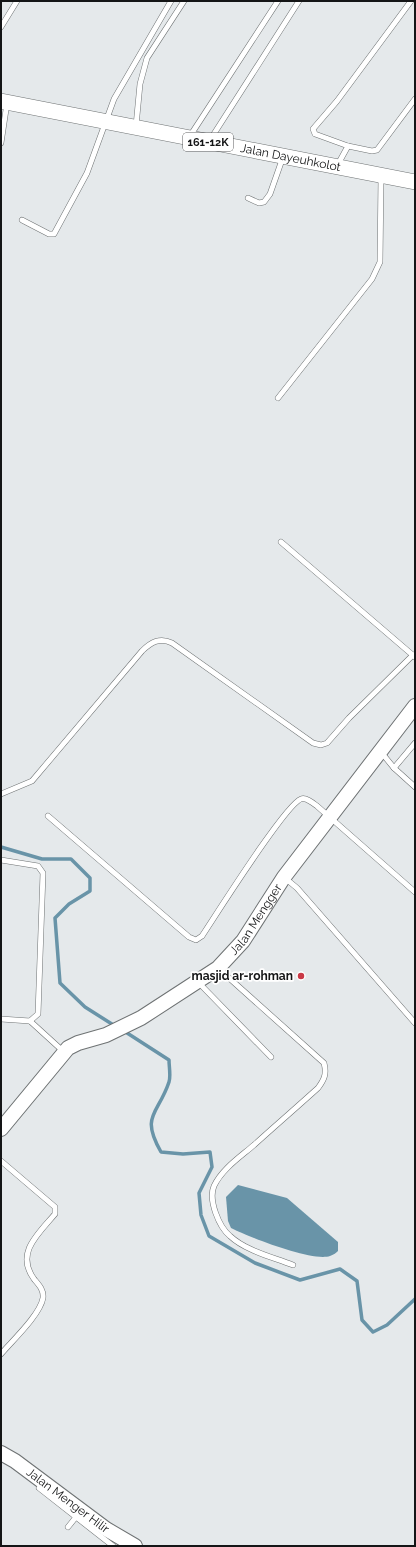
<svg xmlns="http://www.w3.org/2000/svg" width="416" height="1547" viewBox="0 0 416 1547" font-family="Raleway,sans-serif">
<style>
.water{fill:#6994a8}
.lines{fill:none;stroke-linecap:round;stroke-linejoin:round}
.stream{stroke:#6994a8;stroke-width:3.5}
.lane-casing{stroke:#6e7273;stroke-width:6}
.secondary-casing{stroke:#6e7273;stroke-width:16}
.primary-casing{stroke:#6e7273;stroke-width:16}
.lane{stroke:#fff;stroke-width:5}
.secondary{stroke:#fff;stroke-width:14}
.primary{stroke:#fff;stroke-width:15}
.poi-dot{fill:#c93946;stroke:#fff;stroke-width:1.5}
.labels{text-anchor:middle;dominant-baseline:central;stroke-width:3.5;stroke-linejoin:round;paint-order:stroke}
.shield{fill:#fff;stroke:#5a5b5c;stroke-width:1}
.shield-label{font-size:11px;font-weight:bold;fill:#141516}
.street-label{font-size:12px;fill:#141516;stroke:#fff}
.poi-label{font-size:12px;font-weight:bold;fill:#141516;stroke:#fff;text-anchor:end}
</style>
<rect width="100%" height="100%" fill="#e5e9eb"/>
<path class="water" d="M238,1185L287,1198L338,1242V1251C336,1253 333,1255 330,1256C312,1262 249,1237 231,1228L228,1221L226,1197Z"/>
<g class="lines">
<g class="stream">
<polyline points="1,847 42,859 71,859 90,878 90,891 69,904 55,918 60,983 85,1007 115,1026"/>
<path d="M124,1031L169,1060C169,1067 171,1076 169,1082C158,1115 140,1115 161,1152L183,1154L210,1152L212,1167L199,1193L201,1215L209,1236L255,1263L300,1280L340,1269L357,1281L362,1320L373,1332L387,1325L415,1299"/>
</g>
<defs>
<g id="lane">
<polyline points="1,27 17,1"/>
<polyline points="136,126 140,84 147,58 184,1"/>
<polyline points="190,136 278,1"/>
<polyline points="210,140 299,1"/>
<polyline points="1,143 7,103"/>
<polyline points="348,146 372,151 377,150 415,99"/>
<polyline points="337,166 348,146 315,134 313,129 337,101 411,1"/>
<polyline points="248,198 259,203 264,202 270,194 283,157"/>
<polyline points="22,220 49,234 54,234 87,173 114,99 171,1"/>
<polyline points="278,398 372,279 380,262 381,178"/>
<polyline points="281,542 415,657"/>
<polyline points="381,752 394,768 415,787"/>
<polyline points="394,768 415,743"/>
<path d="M1,794L32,781L142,651C151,642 160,637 172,643L313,743L321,745L327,743L349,718L413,655"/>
<path d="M48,816L189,937L196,940L202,936C216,915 285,805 301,799C306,797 313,803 317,806L415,892"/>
<polyline points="1,860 38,866 43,873 38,1014 30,1021"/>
<polyline points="285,878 297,888 415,1023"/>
<path d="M219,969L324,1063C327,1074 324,1080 318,1088C297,1107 275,1126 254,1145C240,1157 222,1169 214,1186C208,1200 219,1227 230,1236C246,1251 273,1257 293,1265"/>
<polyline points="198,982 271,1057"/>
<polyline points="1,1019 30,1021 64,1052"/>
<path d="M1,1161L55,1207V1214C38,1234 15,1253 34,1279C39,1285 44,1290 43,1298C40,1315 12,1341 1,1354"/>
<polyline points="39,1488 113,1546"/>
<polyline points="68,1527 76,1517"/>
</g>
<g id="secondary">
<path id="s1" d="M1,1129L68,1048L78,1043L106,1035L141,1018L218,968L243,941L284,877L415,706"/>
<path id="s2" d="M1,1453L15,1461L106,1529L135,1546"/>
</g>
<g id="primary">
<path id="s3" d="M1,101L415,182"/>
</g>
</defs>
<use href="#lane" class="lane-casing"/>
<use href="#secondary" class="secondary-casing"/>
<use href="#primary" class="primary-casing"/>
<use href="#lane" class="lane"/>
<use href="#secondary" class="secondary"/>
<use href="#primary" class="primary"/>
</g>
<circle class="poi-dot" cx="301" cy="976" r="4"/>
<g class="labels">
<rect class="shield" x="183" y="133" width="50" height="18" rx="3"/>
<g class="shield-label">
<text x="208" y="142">161-12K</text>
</g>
<g class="street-label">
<text stroke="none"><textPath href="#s3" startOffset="295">Jalan Dayeuhkolot</textPath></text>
<text stroke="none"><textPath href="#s1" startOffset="338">Jalan Mengger</textPath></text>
<text stroke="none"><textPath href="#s2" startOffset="82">Jalan Menger Hilir</textPath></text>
</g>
<g class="poi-label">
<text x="293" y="976">masjid ar-rohman</text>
</g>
</g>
<rect width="416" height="1547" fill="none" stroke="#141516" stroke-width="4"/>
</svg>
